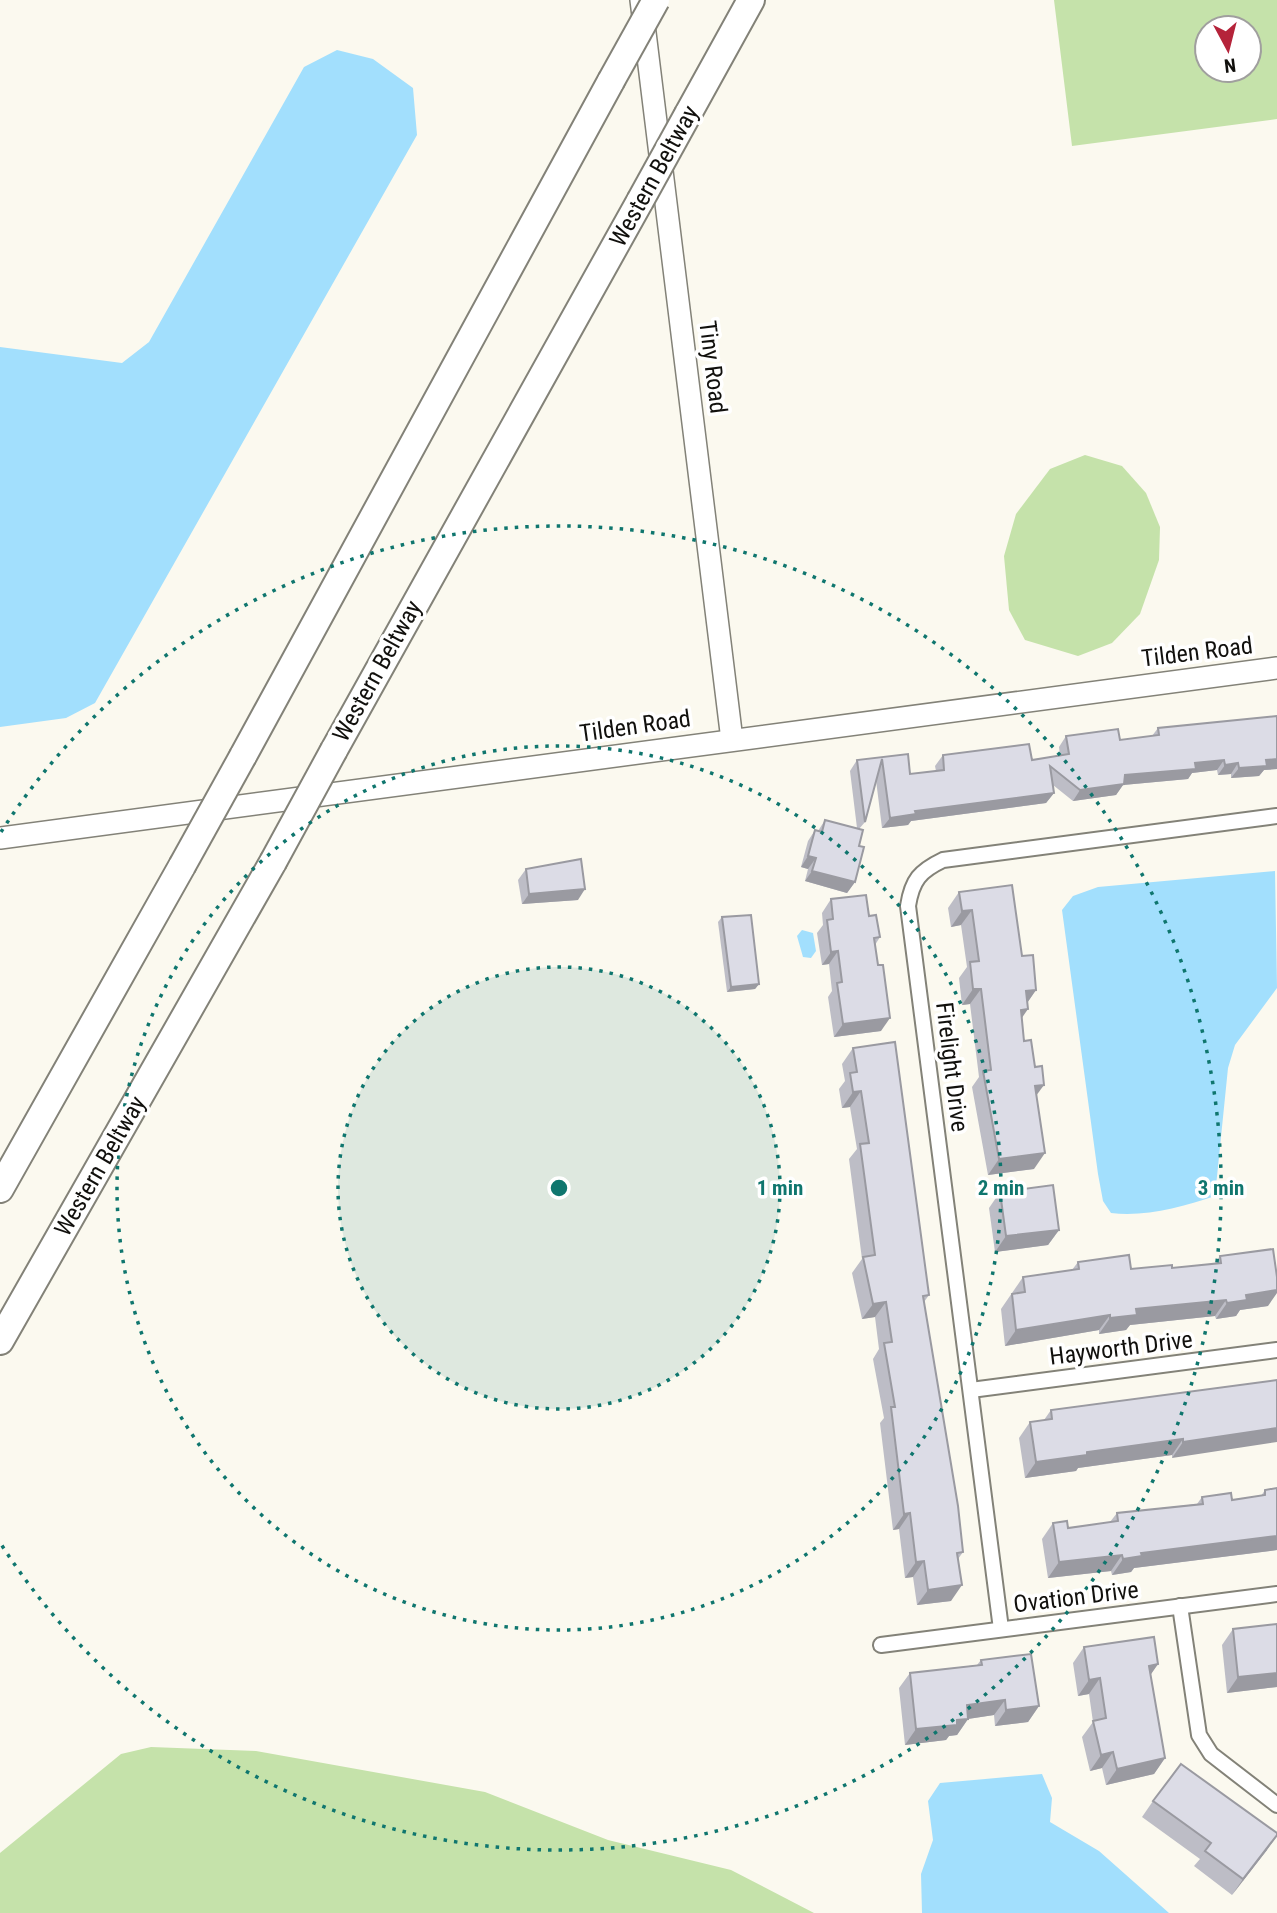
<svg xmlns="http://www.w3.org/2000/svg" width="1277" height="1913" viewBox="0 0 1277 1913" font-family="'Roboto Condensed',sans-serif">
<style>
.green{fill:#c5e2aa;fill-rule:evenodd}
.water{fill:#a2dffd}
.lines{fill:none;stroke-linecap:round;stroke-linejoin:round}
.street-casing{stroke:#838278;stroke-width:18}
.secondary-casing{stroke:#838278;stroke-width:24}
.highway-casing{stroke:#838278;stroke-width:30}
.street{stroke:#fff;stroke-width:14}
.secondary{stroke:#fff;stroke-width:21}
.highway{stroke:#fff;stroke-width:26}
.highway-bridge-casing{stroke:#838278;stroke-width:30;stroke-linecap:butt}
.highway-bridge{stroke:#fff;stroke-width:26}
.wall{fill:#bdbdc6}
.shaded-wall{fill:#9a9aa1}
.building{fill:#dcdce6;stroke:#9a9aa1;stroke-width:2}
.ring{fill:none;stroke:#0f766e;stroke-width:3.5;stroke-dasharray:3.5 7}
.labels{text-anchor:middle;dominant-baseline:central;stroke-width:7;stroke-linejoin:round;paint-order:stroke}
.street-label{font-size:24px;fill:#11100d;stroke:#fff}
.centre{fill:#0f766e;stroke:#fff;stroke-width:3.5}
.ring-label{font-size:21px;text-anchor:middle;font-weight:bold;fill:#0f766e;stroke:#fff;stroke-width:7;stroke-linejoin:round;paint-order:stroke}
</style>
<rect width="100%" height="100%" fill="#fbf9ef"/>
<g class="green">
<path d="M1054,0H1277V119L1072,146ZM1249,28V70H1207V28Z"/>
<polygon points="1085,455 1122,466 1146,493 1160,527 1159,560 1140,614 1112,643 1078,656 1025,640 1009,610 1004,556 1016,514 1050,469"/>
<polygon points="151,1747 256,1751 485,1792 608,1840 731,1870 814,1913 0,1913 0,1853 121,1754"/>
</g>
<g class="water">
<polygon points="337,50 373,59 413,88 417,135 95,703 66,718 0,727 0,347 122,363 149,342 304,67"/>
<path d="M1275,871L1277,988L1235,1045L1228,1068L1215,1196C1182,1207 1146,1217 1111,1213L1103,1201L1098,1174L1062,910L1073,896L1098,887Z"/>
<polygon points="802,930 813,933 816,951 811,958 803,957 797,936"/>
<polygon points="1042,1774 1052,1798 1050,1822 1099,1851 1169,1913 922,1913 921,1874 933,1840 928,1801 940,1783"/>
</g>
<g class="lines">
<defs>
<g id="street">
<polyline points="971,1390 1277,1350"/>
<polyline points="1180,1606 1199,1735 1211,1754 1277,1805"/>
<path d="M1001,1629L908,906C912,880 920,871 943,860L1277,816"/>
<polyline points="881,1645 1277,1594"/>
</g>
<g id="secondary">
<polyline points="641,0 732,740"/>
<polyline points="0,838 1277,668"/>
</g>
<g id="highway">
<polyline points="688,114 751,0"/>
<polyline points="334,750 640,201"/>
<polyline points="243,756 611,81"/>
<polyline points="0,1189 182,866"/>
<polyline points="0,1341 273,862"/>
</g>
</defs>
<use href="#street" class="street-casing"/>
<use href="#secondary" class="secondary-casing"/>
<use href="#highway" class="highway-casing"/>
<use href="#street" class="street"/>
<use href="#secondary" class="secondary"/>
<use href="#highway" class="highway"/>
<defs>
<g id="highway-bridge">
<polyline points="611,81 656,0"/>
<polyline points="640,201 688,114"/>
<polyline points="273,862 334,750"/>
<polyline points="182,866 243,756"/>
</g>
</defs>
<use href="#highway-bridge" class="highway-bridge-casing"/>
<use href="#highway-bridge" class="highway-bridge"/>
</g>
<g class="wall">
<polygon points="1277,716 1277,769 1264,770 1259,776 1231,778 1231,774 1218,775 1217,770 1192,773 1188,779 1123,785 1116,795 1073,801 1053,785 1054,793 1046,803 911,821 908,825 882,828 876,780 865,822 859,829 855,882 847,893 805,881 808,869 801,867 808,841 815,830 818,831 825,820 857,828 850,771 857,760 908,754 910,774 936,771 935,766 943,755 1032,760 1060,755 1059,747 1066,736 1120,740 1152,736 1158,728"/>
<polygon points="526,869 578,900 522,904 518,880"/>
<polygon points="959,892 1022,956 1036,990 1027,1003 1022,1018 1024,1041 1036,1096 1034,1169 988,1175 972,1087 979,1077 970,1004 962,1005 959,978 967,967 961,925 951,927 948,908"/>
<polygon points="831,899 869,916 880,937 875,945 881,1031 834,1037 828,997 832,991 829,964 822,965 817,933 823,925 822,913"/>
<polygon points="722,917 759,984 755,989 727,992 718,922"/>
<polygon points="853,1048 929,1295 924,1302 963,1552 958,1559 951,1601 917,1605 913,1577 905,1578 899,1529 893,1530 880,1423 884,1418 873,1359 879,1349 875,1317 862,1319 852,1273 862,1259 849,1159 857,1149 850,1107 842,1108 839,1089 845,1081 842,1064"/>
<polygon points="1000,1192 1059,1230 1048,1245 995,1252 989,1208"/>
<polygon points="1220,1256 1268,1306 1240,1310 1236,1316 1216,1319 1215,1316 1130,1325 1126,1330 1099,1334 1099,1330 1005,1346 1001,1309 1023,1277 1072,1270 1078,1262 1131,1269 1172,1268 1214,1264"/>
<polygon points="1277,1380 1172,1458 1172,1455 1078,1468 1076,1471 1025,1478 1019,1438 1030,1422 1044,1420 1051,1410"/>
<polygon points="1277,1488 1277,1550 1134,1568 1131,1572 1112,1575 1111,1571 1048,1578 1042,1539 1053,1523 1068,1528 1110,1522 1117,1513 1197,1504 1202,1497 1232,1500 1261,1496 1265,1490"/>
<polygon points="1277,1624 1277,1687 1227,1693 1222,1645 1233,1629"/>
<polygon points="1084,1647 1158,1664 1150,1675 1165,1758 1154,1774 1106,1785 1102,1768 1090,1771 1082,1737 1093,1722 1089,1694 1078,1696 1073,1663"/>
<polygon points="981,1660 1039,1706 1028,1722 995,1726 994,1715 968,1719 957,1735 949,1736 946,1740 905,1745 899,1688 910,1673 977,1665"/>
<polygon points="1153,1801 1267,1850 1232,1895 1194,1866 1200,1859 1142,1817"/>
</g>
<g class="shaded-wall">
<polygon points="1277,759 1277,769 1264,770 1259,776 1231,778 1239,768 1266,760"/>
<polygon points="1224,760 1217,770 1192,773 1188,779 1123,785 1116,795 1073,801 1080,790 1125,775 1195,763"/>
<polygon points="1238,763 1231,774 1218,775 1225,765"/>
<polygon points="1054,793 1046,803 911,821 908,825 882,828 890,818 915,811"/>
<polygon points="808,856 816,858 808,869 801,867"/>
<polygon points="812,871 855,882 847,893 805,881"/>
<polygon points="585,889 578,900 522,904 529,894"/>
<polygon points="972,910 961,925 951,927 962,911"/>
<polygon points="838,951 829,964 822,965 831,952"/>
<polygon points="759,984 755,989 727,992 731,987"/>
<polygon points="973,989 981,989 970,1004 962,1005"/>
<polygon points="1036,990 1025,1006 1026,991"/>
<polygon points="1028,1009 1017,1025 1021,1010"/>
<polygon points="890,1018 881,1031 834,1037 843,1024"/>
<polygon points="1044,1085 1033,1100 1035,1086"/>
<polygon points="861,1091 850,1107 842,1108 853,1092"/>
<polygon points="1045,1153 1034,1169 988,1175 999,1159"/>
<polygon points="1059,1230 1048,1245 995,1252 1006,1236"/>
<polygon points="1277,1290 1277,1293 1268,1306 1240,1310 1236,1316 1216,1319 1227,1303 1246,1295"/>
<polygon points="1226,1300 1215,1316 1130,1325 1126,1330 1099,1334 1110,1318 1136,1309"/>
<polygon points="886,1302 875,1317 862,1319 873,1304"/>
<polygon points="1110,1315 1099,1330 1005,1346 1016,1330"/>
<polygon points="1277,1428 1277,1442 1172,1458 1183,1442"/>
<polygon points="1183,1439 1172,1455 1078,1468 1076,1471 1025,1478 1036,1462 1087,1452"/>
<polygon points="910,1513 899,1529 893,1530 904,1514"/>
<polygon points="1277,1536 1277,1550 1134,1568 1131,1572 1112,1575 1123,1559 1141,1553"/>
<polygon points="1122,1555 1111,1571 1048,1578 1059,1562"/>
<polygon points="924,1561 913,1577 905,1578 916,1562"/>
<polygon points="962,1585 951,1601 917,1605 928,1590"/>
<polygon points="1158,1664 1147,1680 1149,1666"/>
<polygon points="1277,1673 1277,1687 1227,1693 1238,1677"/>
<polygon points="1100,1678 1089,1694 1078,1696 1089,1680"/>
<polygon points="1005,1700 994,1715 961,1720 968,1719 957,1735 949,1736 946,1740 905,1745 916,1729 967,1705"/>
<polygon points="1039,1706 1028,1722 995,1726 1006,1710"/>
<polygon points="1113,1752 1102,1768 1090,1771 1101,1755"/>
<polygon points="1165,1758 1154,1774 1106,1785 1117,1769"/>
<polygon points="1277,1836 1267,1850 1232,1895 1243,1879"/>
</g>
<g class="building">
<polygon points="1277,716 1277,759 1266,760 1267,766 1239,768 1238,763 1225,765 1224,760 1195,763 1196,769 1125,775 1124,784 1080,790 1050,766 1054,793 915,811 916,814 890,818 882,759 865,822 857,760 908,754 910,774 944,770 943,755 1029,744 1032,760 1069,754 1066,736 1118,729 1120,740 1159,735 1158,728"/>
<polygon points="825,820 863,830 859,846 864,847 855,882 812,871 816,858 808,856 815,830 822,832"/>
<polygon points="581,859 585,889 529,894 526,869"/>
<polygon points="1012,885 1022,956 1033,955 1036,990 1026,991 1028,1009 1021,1010 1024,1041 1031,1040 1035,1067 1042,1066 1044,1085 1035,1086 1045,1153 999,1159 983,1071 991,1070 981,989 973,989 970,962 979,961 972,910 962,911 959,892"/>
<polygon points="866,895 869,916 876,915 880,937 874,938 878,965 883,965 890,1018 843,1024 837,983 842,982 838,951 831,952 827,920 833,919 831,899"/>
<polygon points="751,915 759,984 731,987 722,917"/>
<polygon points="895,1042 929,1295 923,1296 958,1506 963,1552 957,1553 962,1585 928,1590 924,1561 916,1562 910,1513 904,1514 891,1407 895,1407 884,1343 892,1342 886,1302 873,1304 863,1257 875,1255 860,1144 869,1143 861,1091 853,1092 850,1073 857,1072 853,1048"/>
<polygon points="1053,1185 1059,1230 1006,1236 1000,1192"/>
<polygon points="1273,1249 1277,1277 1277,1290 1246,1295 1247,1300 1227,1303 1226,1300 1136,1309 1137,1315 1110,1318 1110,1315 1016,1330 1012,1294 1025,1292 1023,1277 1079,1269 1078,1262 1129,1255 1131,1269 1172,1265 1172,1268 1221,1263 1220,1256"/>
<polygon points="1277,1380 1277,1428 1183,1442 1183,1439 1087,1452 1087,1455 1036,1462 1030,1422 1052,1419 1051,1410"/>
<polygon points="1277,1488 1277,1536 1141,1553 1142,1556 1123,1559 1122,1555 1059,1562 1053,1523 1067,1521 1068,1528 1118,1521 1117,1513 1203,1504 1202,1497 1231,1493 1232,1500 1265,1495 1265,1490"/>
<polygon points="1277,1624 1277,1673 1238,1677 1233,1629"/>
<polygon points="1154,1637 1158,1664 1149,1666 1165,1758 1117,1769 1113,1752 1101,1755 1093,1721 1106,1718 1100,1678 1089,1680 1084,1647"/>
<polygon points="1031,1654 1039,1706 1006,1710 1005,1700 967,1705 968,1719 957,1720 957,1725 916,1729 910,1673 982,1665 981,1660"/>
<polygon points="1181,1764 1277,1833 1277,1835 1243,1879 1205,1851 1211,1843 1153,1801"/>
</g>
<circle cx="559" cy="1188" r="221" fill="#0f766e" fill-opacity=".12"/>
<g class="ring">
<circle cx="559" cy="1188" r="221"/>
<circle cx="559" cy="1188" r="442"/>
<path d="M1 832A662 662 0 1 1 1 1544"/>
</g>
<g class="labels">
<g class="street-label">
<text transform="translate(654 176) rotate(-61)">Western Beltway</text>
<text transform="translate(713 367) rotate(83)">Tiny Road</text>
<text transform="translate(1197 652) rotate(-7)">Tilden Road</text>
<text transform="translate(377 671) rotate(-61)">Western Beltway</text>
<text transform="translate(635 726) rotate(-8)">Tilden Road</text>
<text transform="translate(952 1067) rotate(83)">Firelight Drive</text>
<text transform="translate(100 1166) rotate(-60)">Western Beltway</text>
<text transform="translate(1121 1348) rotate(-7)">Hayworth Drive</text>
<text transform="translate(1076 1597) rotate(-7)">Ovation Drive</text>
</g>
</g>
<circle cx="559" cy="1188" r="10" class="centre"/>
<g class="ring-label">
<text x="780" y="1195">1 min</text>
<text x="1001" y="1195">2 min</text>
<text x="1221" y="1195">3 min</text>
</g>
<g transform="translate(1228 49) rotate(173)"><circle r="33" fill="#ffffff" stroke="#a09f9e" stroke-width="2"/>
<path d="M0-5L12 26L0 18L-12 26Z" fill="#b5233a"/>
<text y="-10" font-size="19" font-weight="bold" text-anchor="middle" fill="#11100d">N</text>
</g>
</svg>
